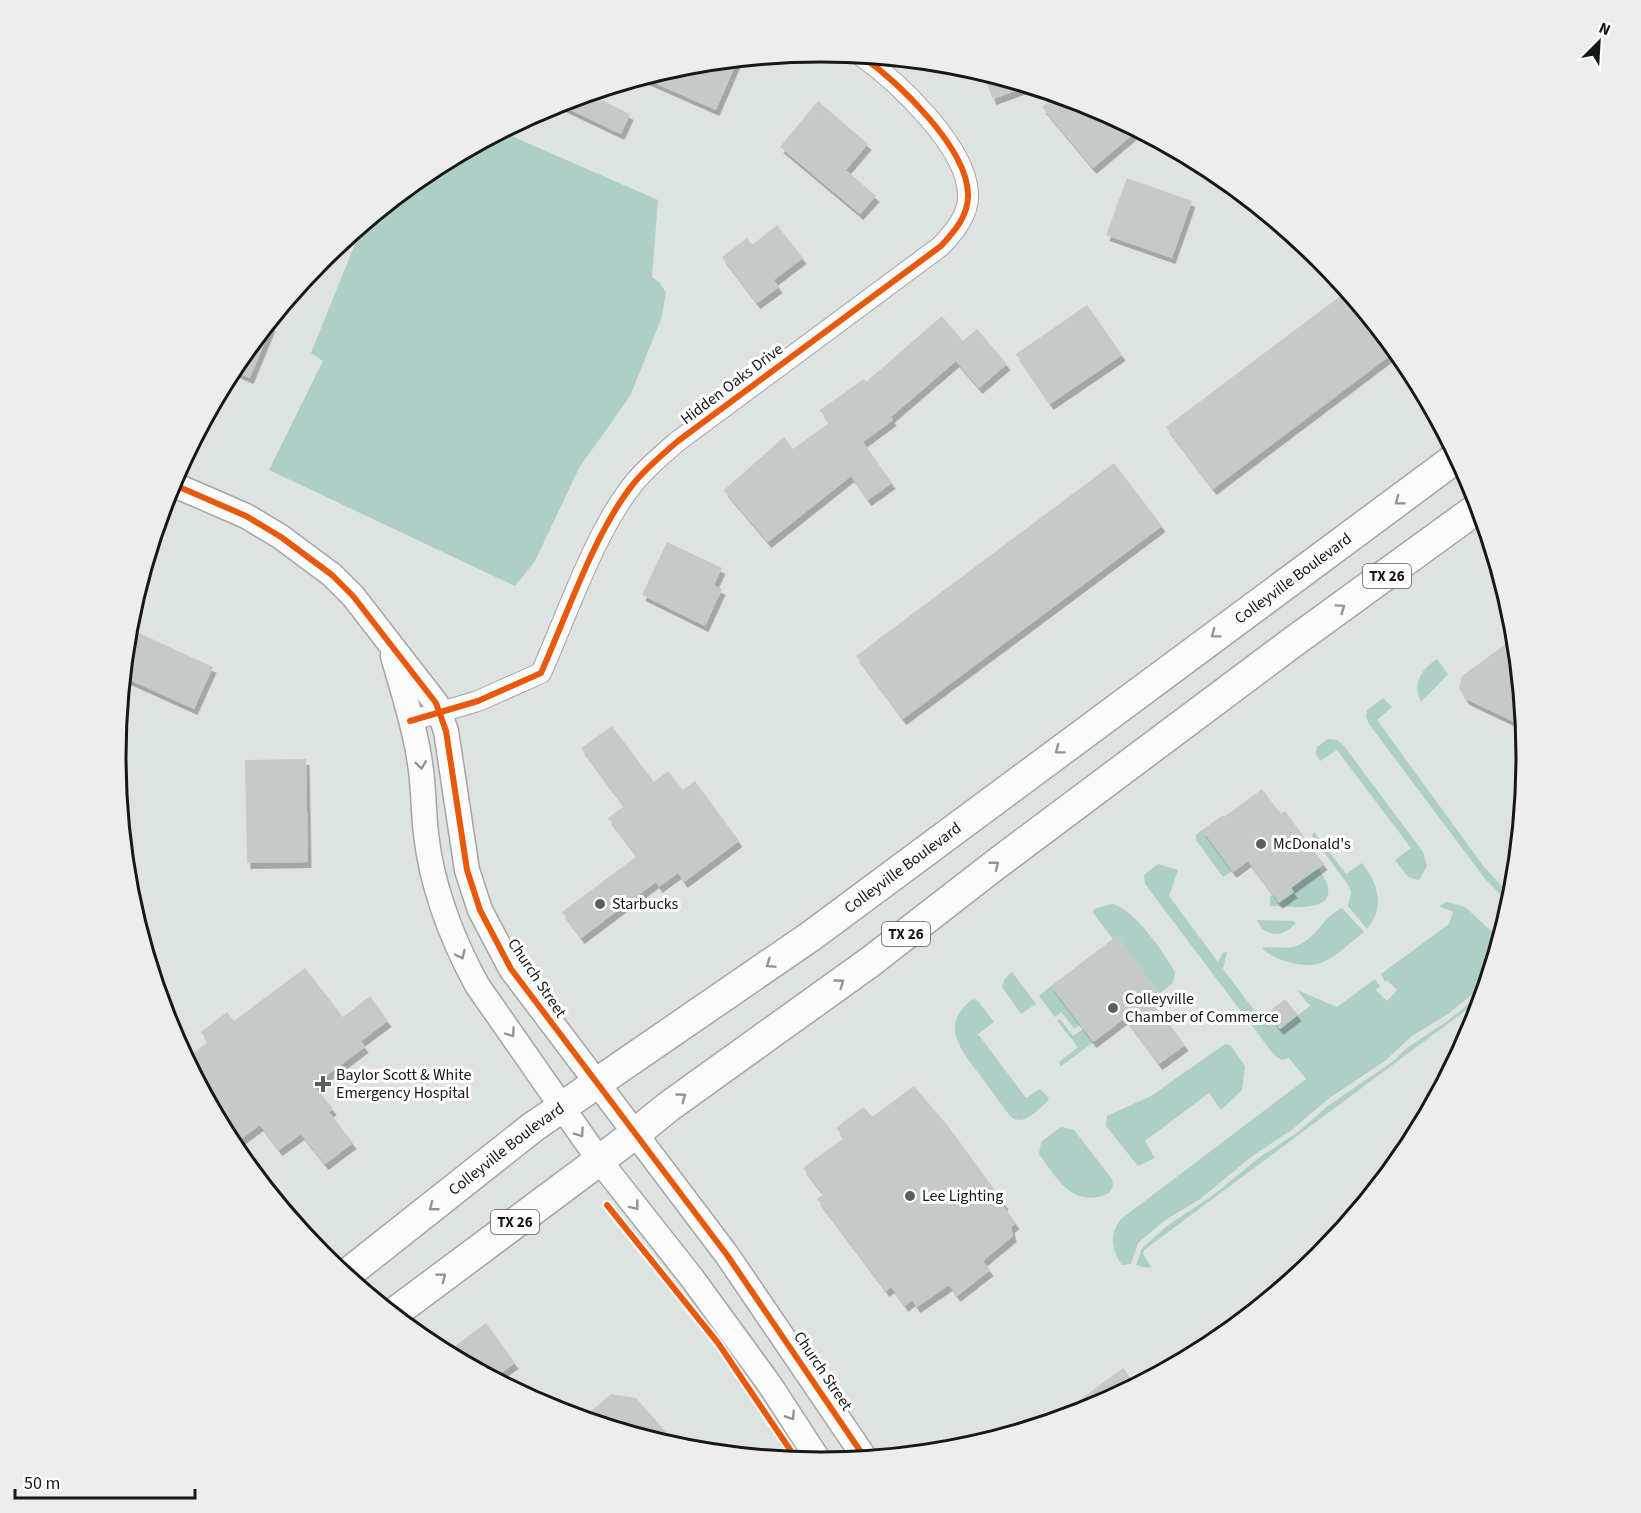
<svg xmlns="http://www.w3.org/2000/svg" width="1641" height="1513" viewBox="0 0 1641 1513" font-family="'Source Sans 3',sans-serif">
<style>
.green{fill:#adcfc6}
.building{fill:#c5cac8;filter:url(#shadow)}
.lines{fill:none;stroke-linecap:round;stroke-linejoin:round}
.minor-casing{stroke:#a2a6a5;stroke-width:22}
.tertiary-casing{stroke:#a2a6a5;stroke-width:27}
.primary-casing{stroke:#a2a6a5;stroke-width:33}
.minor{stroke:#fafbfa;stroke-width:20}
.tertiary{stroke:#fafbfa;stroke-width:24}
.primary{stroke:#fafbfa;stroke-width:30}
.cycleway-casing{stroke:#fff;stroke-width:10}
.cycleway{stroke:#e8590c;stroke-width:6}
.oneway{stroke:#929594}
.poi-dot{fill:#5a5f5e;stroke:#fff;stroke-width:2}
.labels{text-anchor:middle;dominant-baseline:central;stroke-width:6;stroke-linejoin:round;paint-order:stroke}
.shield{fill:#fff;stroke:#5a5d5d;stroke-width:1.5}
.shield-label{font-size:15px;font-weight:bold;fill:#141817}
.street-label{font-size:16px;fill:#141817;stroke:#fff}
.poi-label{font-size:16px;fill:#141817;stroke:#fff;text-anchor:start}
.rim{fill:none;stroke:#141817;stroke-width:3}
</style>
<defs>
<filter id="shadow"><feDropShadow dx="3.5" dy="6" stdDeviation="0" flood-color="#0004"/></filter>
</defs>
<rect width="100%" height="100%" fill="#dde3e1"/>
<g class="green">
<polygon points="500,131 658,200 652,277 660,283 666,293 661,319 630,396 579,468 535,561 515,586 269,470 323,361 311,353 363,224 429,170"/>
<path d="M1437,659L1448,674L1421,702C1412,682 1421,670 1437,659Z"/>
<polygon points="1383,698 1392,707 1377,720 1484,867 1512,897 1510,904 1486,880 1369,724 1366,717 1367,710"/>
<polygon points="1328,739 1337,740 1344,746 1423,852 1427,866 1419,880 1408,877 1395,860 1411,848 1337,750 1320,761 1316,754 1317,747"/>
<polygon points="1202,830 1232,871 1223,877 1196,840 1196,835"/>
<path d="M1314,832L1346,874L1362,863C1378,884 1386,906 1367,929L1348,906L1351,893L1349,886L1312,836Z"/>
<path d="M1158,864L1178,870L1169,896L1218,962L1223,953L1227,952L1223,969L1254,1010L1268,1015L1280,1029L1310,1006L1297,990L1337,1007L1375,979L1380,986L1376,990L1387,1001L1397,990L1387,980L1385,982L1381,974L1449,924L1453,912L1439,906L1447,902L1465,907L1499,938L1486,983L1448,1014L1412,1036L1385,1061L1328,1099L1293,1129L1251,1157L1200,1199L1164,1221L1138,1243L1131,1264L1122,1265C1111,1249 1109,1234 1121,1219L1306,1079L1289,1058L1282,1060L1274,1055L1145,884L1144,875Z"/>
<path d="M1318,868C1351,914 1298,907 1270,906V897L1273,895L1279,902L1291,888Z"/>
<path d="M1112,904C1135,909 1163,952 1175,972L1173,983L1159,994L1118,936L1113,939L1093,913L1094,909Z"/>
<path d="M1342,908L1364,932C1351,942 1336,957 1321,963C1306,969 1272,960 1262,948C1272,945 1286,951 1299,945C1317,937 1324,916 1342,908Z"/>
<path d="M1257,920L1293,921L1296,923C1285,934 1276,938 1262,929Z"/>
<polygon points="1012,972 1036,1004 1021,1014 1002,987 1004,980"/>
<polygon points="1051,986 1080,1025 1074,1028 1061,1012 1055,1017 1039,996"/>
<polygon points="1482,993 1481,999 1144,1250 1143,1254 1151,1267 1147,1268 1136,1265 1142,1248 1167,1226 1212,1196 1260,1157 1298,1132 1329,1105 1391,1063 1408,1047 1449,1020"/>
<path d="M973,999L978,1001L994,1022L978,1034L1026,1098L1040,1089L1049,1098L1047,1102C1037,1110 1023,1128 1010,1116C1000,1102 989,1088 979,1074C960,1049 939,1024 973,999Z"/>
<polygon points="1060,1019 1073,1036 1083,1029 1094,1042 1061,1066 1059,1062 1078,1047 1057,1021"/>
<polygon points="1225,1044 1231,1046 1245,1066 1242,1090 1221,1110 1209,1093 1145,1141 1155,1158 1138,1166 1106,1126 1107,1116 1151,1096"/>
<path d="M1061,1127L1074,1130L1112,1179L1113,1186L1109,1193C1074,1210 1057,1179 1039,1154L1041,1142Z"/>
</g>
<g class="building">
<polygon points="738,59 716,110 641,77 683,64"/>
<polygon points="982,72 999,77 1029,86 993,99"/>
<polygon points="587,93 630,114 621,134 556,103"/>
<polygon points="1057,95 1091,105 1138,130 1093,168 1042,107"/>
<polygon points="818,101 868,144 846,170 876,196 860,214 780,147"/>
<polygon points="1127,178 1192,201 1172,258 1106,235"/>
<polygon points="777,225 803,258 774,280 779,287 757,303 722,257 747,238 752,245"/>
<polygon points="1347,291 1396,351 1213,489 1166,427"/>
<polygon points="1087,305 1122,355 1050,404 1016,354"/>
<polygon points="942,316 963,341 977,329 1007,364 979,388 956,361 891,417 893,420 863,442 892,483 868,500 851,476 768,542 724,490 784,437 793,449 829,423 820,410 864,379 866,382"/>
<polygon points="268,323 272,325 250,378 231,370"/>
<polygon points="1114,463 1162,526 903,719 856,656"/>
<polygon points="667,542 722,568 714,585 722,589 705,626 642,595"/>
<polygon points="128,628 213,667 194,709 123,677"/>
<polygon points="1514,638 1518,678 1523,726 1466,699 1459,688 1462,676"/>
<polygon points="612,726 654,782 668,771 683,790 695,781 739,841 684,882 678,873 659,887 656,882 581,938 562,912 637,856 608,818 624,806 581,748"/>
<polygon points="306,759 308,862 247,863 245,760"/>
<polygon points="1262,789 1281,814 1285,811 1324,864 1291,888 1294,892 1279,903 1248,861 1233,872 1202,830 1223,815 1224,817"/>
<polygon points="1118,935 1158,993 1150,999 1185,1045 1159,1064 1125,1018 1093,1042 1051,986"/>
<polygon points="305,968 343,1017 370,996 388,1021 361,1041 365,1047 314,1085 333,1109 329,1112 353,1143 325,1164 301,1134 279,1150 260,1125 232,1146 186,1058 208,1042 201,1032 227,1012 234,1021"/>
<polygon points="1285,999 1298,1015 1280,1029 1267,1013"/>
<polygon points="914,1086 948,1126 1005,1204 1003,1206 1016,1223 1011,1227 1013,1236 983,1261 990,1270 957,1296 949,1285 917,1307 912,1300 905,1306 891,1287 886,1291 817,1199 823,1194 803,1168 844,1138 836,1128 850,1117 864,1107 872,1117"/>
<polygon points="486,1323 515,1363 494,1378 467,1363 455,1346"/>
<polygon points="1123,1368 1135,1384 1078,1412 1073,1405"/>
<polygon points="611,1394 636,1398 679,1447 583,1418"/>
</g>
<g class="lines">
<defs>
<path id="minor" d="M410,721L478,701L541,673C567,615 595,531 634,483C647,467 663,454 678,441L941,246C954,232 969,215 968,194C967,147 897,81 860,55"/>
<g id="tertiary">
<polyline points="170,483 246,516 281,537 332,575 353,596 436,703 446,731 467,870 480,910 511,969 727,1255 865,1458"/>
<path d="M393,656C402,689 414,723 419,757C424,783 423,809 426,834C432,887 452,939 477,985L599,1160L692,1278L770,1385L820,1462"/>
</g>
<g id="primary">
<path id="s1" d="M346,1275L533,1127L811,936L1457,457"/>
<polyline points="393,1314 636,1133 668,1107 870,962 999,862 1293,642 1479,507"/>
</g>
</defs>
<use href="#minor" class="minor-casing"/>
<use href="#tertiary" class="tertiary-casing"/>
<use href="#primary" class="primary-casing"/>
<use href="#minor" class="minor"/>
<use href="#tertiary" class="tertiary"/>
<use href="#primary" class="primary"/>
<defs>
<g id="cycleway">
<polyline points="170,483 246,516 281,537 332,575 353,596 436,703 446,731 467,870 480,910 511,969 727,1255 865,1458"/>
<path d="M410,721L478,701L541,673C567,615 595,531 634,483C647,467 663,454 678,441L941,246C954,232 969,215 968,194C967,147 897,81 860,55"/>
<polyline points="607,1205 718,1343 797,1460"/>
</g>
</defs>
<use href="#cycleway" class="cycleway-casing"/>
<use href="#cycleway" class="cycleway"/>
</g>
<defs><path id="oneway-chevron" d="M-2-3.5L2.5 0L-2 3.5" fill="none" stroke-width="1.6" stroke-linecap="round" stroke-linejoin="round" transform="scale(1.5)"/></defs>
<g class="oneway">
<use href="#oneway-chevron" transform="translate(1399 501) rotate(143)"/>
<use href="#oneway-chevron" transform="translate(1341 608) rotate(-35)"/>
<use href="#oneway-chevron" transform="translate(1215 634) rotate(143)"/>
<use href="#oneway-chevron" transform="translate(1059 750) rotate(143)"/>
<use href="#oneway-chevron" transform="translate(421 765) rotate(82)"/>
<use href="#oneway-chevron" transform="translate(995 865) rotate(-38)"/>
<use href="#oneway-chevron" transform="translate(461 955) rotate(65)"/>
<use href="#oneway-chevron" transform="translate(770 964) rotate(146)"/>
<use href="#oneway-chevron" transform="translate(840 983) rotate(-36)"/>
<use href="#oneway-chevron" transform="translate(511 1033) rotate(55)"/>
<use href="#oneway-chevron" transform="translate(682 1097) rotate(-36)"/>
<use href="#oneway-chevron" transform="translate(580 1133) rotate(55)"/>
<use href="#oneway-chevron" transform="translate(635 1206) rotate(52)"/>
<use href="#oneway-chevron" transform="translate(433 1207) rotate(142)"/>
<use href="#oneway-chevron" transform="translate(442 1277) rotate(-37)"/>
<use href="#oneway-chevron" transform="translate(791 1416) rotate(57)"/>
</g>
<g class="poi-dot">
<circle cx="1261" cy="844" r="6"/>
<circle cx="600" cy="904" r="6"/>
<circle cx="1113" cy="1008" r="6"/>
<path d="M320 1075h6v6h6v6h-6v6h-6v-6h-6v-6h6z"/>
<circle cx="910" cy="1196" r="6"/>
</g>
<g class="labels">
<g class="shield">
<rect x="1363" y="564" width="48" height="24" rx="4.5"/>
<rect x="882" y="922" width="48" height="24" rx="4.5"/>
<rect x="491" y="1210" width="48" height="24" rx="4.5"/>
</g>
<g class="shield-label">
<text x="1387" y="576">TX 26</text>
<text x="906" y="934">TX 26</text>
<text x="515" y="1222">TX 26</text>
</g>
<g class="street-label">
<text transform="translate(732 384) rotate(-37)">Hidden Oaks Drive</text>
<text stroke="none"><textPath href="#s1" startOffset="1176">Colleyville Boulevard</textPath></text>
<text stroke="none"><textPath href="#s1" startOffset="690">Colleyville Boulevard</textPath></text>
<text transform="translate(537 978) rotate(56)">Church Street</text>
<text stroke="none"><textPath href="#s1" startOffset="204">Colleyville Boulevard</textPath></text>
<text transform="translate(823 1371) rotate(56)">Church Street</text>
</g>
<g class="poi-label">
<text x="1273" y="844">McDonald's</text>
<text x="612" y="904">Starbucks</text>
<text x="1125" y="999">Colleyville<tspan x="1125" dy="18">Chamber of Commerce</tspan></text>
<text x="336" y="1075">Baylor Scott &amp; White<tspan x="336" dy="18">Emergency Hospital</tspan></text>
<text x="922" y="1196">Lee Lighting</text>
</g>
</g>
<path d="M0 0H1641V1513H0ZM126 757a695 695 0 1 1 1390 0a695 695 0 1 1-1390 0Z" fill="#ecedec" fill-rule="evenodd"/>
<path class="rim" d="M126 757a695 695 0 1 1 1390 0a695 695 0 1 1-1390 0Z"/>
<g transform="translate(1599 42) rotate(24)" stroke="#ffffff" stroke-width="4.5" paint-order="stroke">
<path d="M0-4.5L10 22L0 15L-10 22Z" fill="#141817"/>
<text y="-9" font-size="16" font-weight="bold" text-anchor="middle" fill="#141817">N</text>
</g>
<path d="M15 1489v9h180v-9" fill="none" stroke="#141817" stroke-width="3"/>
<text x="24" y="1489" font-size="18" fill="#141817" stroke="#ffffff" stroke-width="4.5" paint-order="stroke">50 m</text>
</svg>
